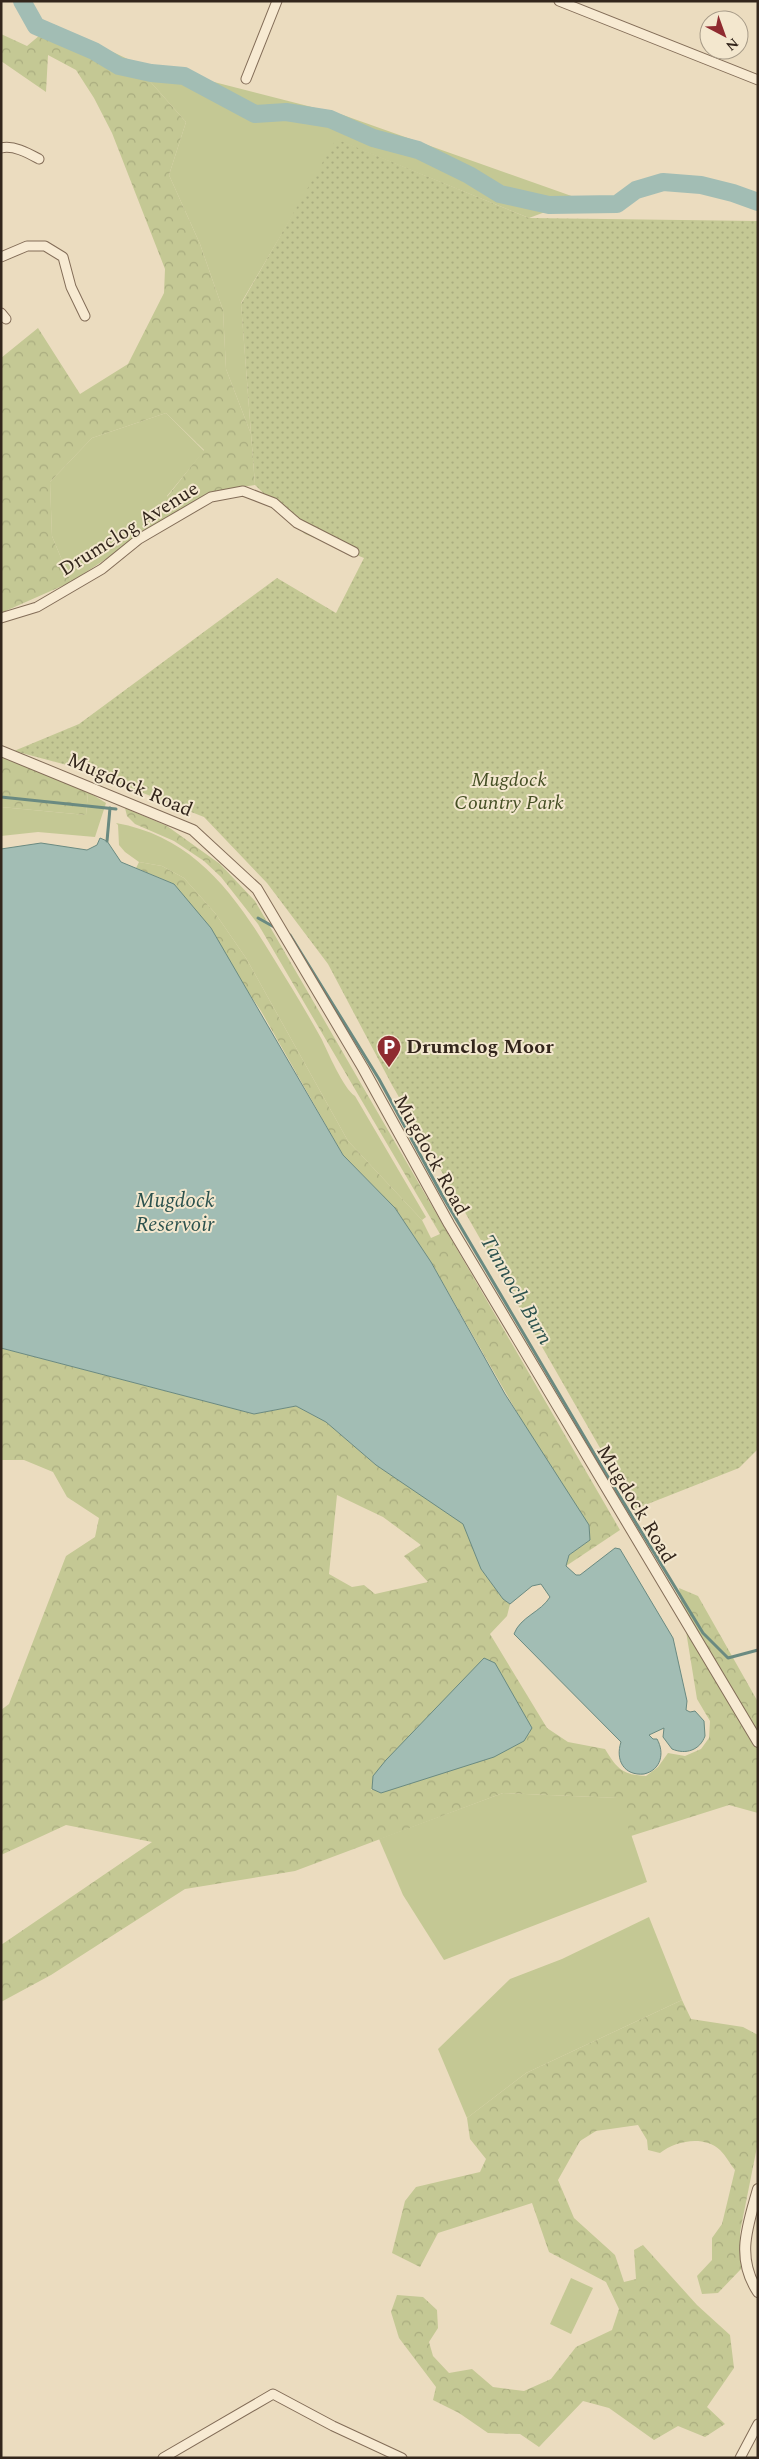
<svg xmlns="http://www.w3.org/2000/svg" width="759" height="2459" viewBox="0 0 759 2459" font-family="Spectral,serif">
<style>
.grass{fill:#c4c894}
.forest{fill:url(#forest-crowns);fill-rule:evenodd}
.park{fill:url(#park-dots)}
.water{fill:#a2bdb4;stroke:#6a8a81}
.lines{fill:none;stroke-linecap:round;stroke-linejoin:round}
.stream{stroke:#6a8a81;stroke-width:3}
.river{stroke:#a2bdb4;stroke-width:18}
.minor-casing{stroke:#836d58;stroke-width:11}
.tertiary-casing{stroke:#836d58;stroke-width:12}
.minor{stroke:#f7ead2;stroke-width:9}
.tertiary{stroke:#f7ead2;stroke-width:10}
.labels{text-anchor:middle;dominant-baseline:central;stroke-width:4;stroke-linejoin:round;paint-order:stroke}
.street-label{font-size:20px;fill:#33261c;stroke:#f3e7ce}
.park-label{font-size:20px;font-style:italic;fill:#454f24;stroke:#f3e7ce}
.poi-label{font-size:20px;font-weight:bold;fill:#33261c;stroke:#f3e7ce;text-anchor:start}
.water-label{font-size:21px;font-style:italic;fill:#2c524e;stroke:#f3e7ce}
</style>
<defs>
<pattern id="forest-crowns" width="20" height="18" patternUnits="userSpaceOnUse" patternTransform="scale(1.25)"><rect width="20" height="18" fill="#c4c894"/><path d="M2 6a3 3 0 1 1 6 0M12 15a3 3 0 1 1 6 0" fill="none" stroke="#a9ac7f"/></pattern>
<pattern id="park-dots" width="8" height="8" patternUnits="userSpaceOnUse" patternTransform="scale(1.25)"><rect width="8" height="8" fill="#c4c894"/><path d="M2 2h.1M6 6h.1" fill="none" stroke="#a9ac7f" stroke-width="1.8" stroke-linecap="round"/></pattern>
</defs>
<rect width="100%" height="100%" fill="#ebdcbf"/>
<g class="grass">
<polygon points="132,61 343,115 580,199 529,218 337,140 241,303 251,434 226,369 223,310 200,244 169,175 186,122"/>
<polygon points="166,413 204,451 167,496 177,512 71,582 52,536 50,482 92,438"/>
<polygon points="88,792 106,803 95,837 38,832 1,836 1,807 86,815"/>
<path d="M116,823C195,837 235,895 274,959C290,985 306,1011 321,1038C328,1052 343,1088 355,1096L426,1217L422,1220L348,1141L246,958L215,913L184,878L162,866L139,862L125,852L119,845L118,825Z"/>
<polygon points="503,1793 619,1798 647,1882 444,1960 403,1895 379,1839"/>
<polygon points="649,1917 682,2000 526,2073 467,2118 438,2049 510,1979 562,1959"/>
<polygon points="571,2278 593,2288 571,2334 550,2324"/>
</g>
<g class="forest">
<polygon points="53,24 132,61 186,122 169,175 200,244 223,310 226,369 251,434 255,485 209,492 177,512 167,497 204,450 166,413 92,438 50,482 52,536 71,582 1,613 1,358 38,328 80,394 128,364 164,293 165,269 112,133 94,98 76,70 48,55 46,92 1,61 1,34 27,46"/>
<polygon points="1,756 88,792 86,815 1,807"/>
<polygon points="125,808 167,826 220,864 255,901 620,1530 566,1566 569,1555 590,1540 431,1262 395,1208 343,1155 261,1011 174,884 136,868 139,862 162,866 184,878 215,913 246,958 348,1141 422,1220 431,1238 440,1234 258,924 221,877 204,861 174,841 135,824 127,816"/>
<path d="M1,1348L254,1414L296,1406L326,1422L376,1465L464,1524L481,1569L503,1599L510,1604L507,1616L490,1634L547,1728L568,1742L605,1749C617,1769 623,1775 646,1776L658,1767L668,1753L685,1756L701,1749L709,1738L710,1721L697,1699L679,1588L698,1596L758,1702V1813L729,1805L631,1836L618,1798L503,1793L295,1871L185,1889L51,1975L1,2002V1945L152,1842L66,1825L1,1855V1710L9,1704L66,1556L95,1537L99,1518L67,1497L53,1472L24,1460H1ZM337,1495L383,1517L421,1545L404,1556L428,1582L375,1594L364,1585L352,1587L329,1574ZM488,1661L530,1733L498,1751L371,1790L393,1756Z"/>
<path d="M682,2000L691,2019L743,2027L758,2035V2142L740,2232L741,2269L718,2293L702,2294L697,2276L712,2260V2238L722,2224L735,2170C730,2164 726,2156 720,2150C703,2135 676,2141 660,2153L648,2150L647,2140L638,2125L596,2131L580,2141L558,2180L574,2218L615,2255L624,2282L636,2279L634,2250L643,2245L697,2305L730,2335L734,2368L707,2407L725,2424L705,2437L678,2426L654,2440L609,2408L583,2401L539,2447L520,2434L488,2433L459,2413L433,2400L436,2387L399,2338L391,2312L397,2295L423,2297L437,2310L438,2328L429,2342L433,2356L449,2373L472,2369L493,2387L524,2391L551,2379L576,2347L612,2330L619,2309L606,2282L549,2252L532,2203L438,2233L420,2267L392,2253L405,2201L416,2187L480,2172L486,2159L470,2139L467,2118L526,2073Z"/>
</g>
<polygon class="park" points="336,139 529,218 758,221 758,1449 739,1468 635,1509 392,1085 328,964 267,883 204,817 82,769 14,751 79,724 277,578 336,613 364,558 305,534 255,485 241,304"/>
<g class="water">
<path d="M100,838L107,841L121,862L174,884L211,928L343,1155L395,1208L431,1262L505,1394L589,1525L590,1540L569,1555L566,1566L576,1575H580L615,1548L620,1549L673,1638L687,1701L686,1710L690,1712L695,1711L704,1721L705,1736C700,1750 686,1755 672,1749L663,1737L664,1728L649,1735L653,1739H657C665,1753 661,1770 644,1774C624,1776 615,1760 621,1742L514,1634C520,1617 541,1612 550,1597L541,1584L532,1586L510,1604L503,1599L481,1569L463,1524L376,1465L326,1422L296,1406L254,1414L1,1348V849L41,843L87,850L97,845Z"/>
<polygon points="484,1658 495,1663 532,1728 524,1741 494,1757 381,1793 372,1789 373,1776 386,1760"/>
</g>
<g class="lines">
<g class="stream">
<polyline points="1,797 116,809"/>
<polyline points="107,841 110,808"/>
<polyline points="258,918 276,928"/>
<polyline points="286,933 290,935 379,1079 442,1195 605,1472 703,1633 728,1658 758,1650"/>
</g>
<polyline class="river" points="22,1 36,26 94,51 119,66 151,73 184,76 255,114 286,112 330,119 373,138 418,150 469,175 500,194 549,205 617,204 636,190 663,182 701,185 733,193 758,202"/>
<defs>
<g id="minor">
<polyline points="559,1 758,80"/>
<polyline points="246,79 277,1"/>
<path d="M1,148C14,145 28,153 39,159"/>
<polyline points="1,257 27,246 45,246 63,257 71,287 85,316"/>
<polyline points="1,313 6,319"/>
<polyline points="1,618 37,607 102,569 139,539 211,497 243,491 274,503 297,523 354,552"/>
<polyline points="163,2458 273,2394 333,2426 402,2458"/>
<polyline points="740,2458 758,2424"/>
</g>
<g id="tertiary">
<polyline points="1,751 193,830 257,889 363,1068 449,1224 758,1742"/>
<path d="M758,2189C748,2225 735,2257 758,2292"/>
</g>
</defs>
<use href="#minor" class="minor-casing"/>
<use href="#tertiary" class="tertiary-casing"/>
<use href="#minor" class="minor"/>
<use href="#tertiary" class="tertiary"/>
</g>
<defs>
<symbol id="parking-pin" viewBox="-11 -11 22 30"><path d="M0 17L-7.5 6A9.5 9.5 0 1 1 7.5 6Z" fill="#8f2b30" stroke="#f3e7ce"/><path d="M-3.5-5.5H1a3.5 3.5 0 0 1 0 7H-1V5.5H-3.5ZM-1-3.4V-.6H.8a1.4 1.4 0 0 0 0-2.8Z" fill="#fff"/></symbol>
</defs>
<g fill-rule="evenodd">
<use href="#parking-pin" x="375" y="1033" width="28" height="38"/>
</g>
<g class="labels">
<g class="street-label">
<text transform="translate(129 529) rotate(-32)">Drumclog Avenue</text>
<text transform="translate(130 785) rotate(23)">Mugdock Road</text>
<text transform="translate(431 1155) rotate(61)">Mugdock Road</text>
<text transform="translate(636 1504) rotate(59)">Mugdock Road</text>
</g>
<g class="park-label">
<text x="509" y="780">Mugdock<tspan x="509" dy="23">Country Park</tspan></text>
</g>
<g class="poi-label">
<text x="406" y="1047">Drumclog Moor</text>
</g>
<g class="water-label">
<text x="175" y="1201">Mugdock<tspan x="175" dy="24">Reservoir</tspan></text>
<text transform="translate(516 1290) rotate(60)">Tannoch Burn</text>
</g>
</g>
<rect width="759" height="2459" fill="none" stroke="#33261c" stroke-width="5"/>
<g transform="translate(724 35) rotate(139)"><circle r="24" fill="#f3e7ce" stroke="#a69a87"/>
<path d="M0-4L9 19L0 12L-9 19Z" fill="#8f2b30"/>
<text y="-8" font-size="14" font-weight="bold" text-anchor="middle" fill="#33261c">N</text>
</g>
</svg>
